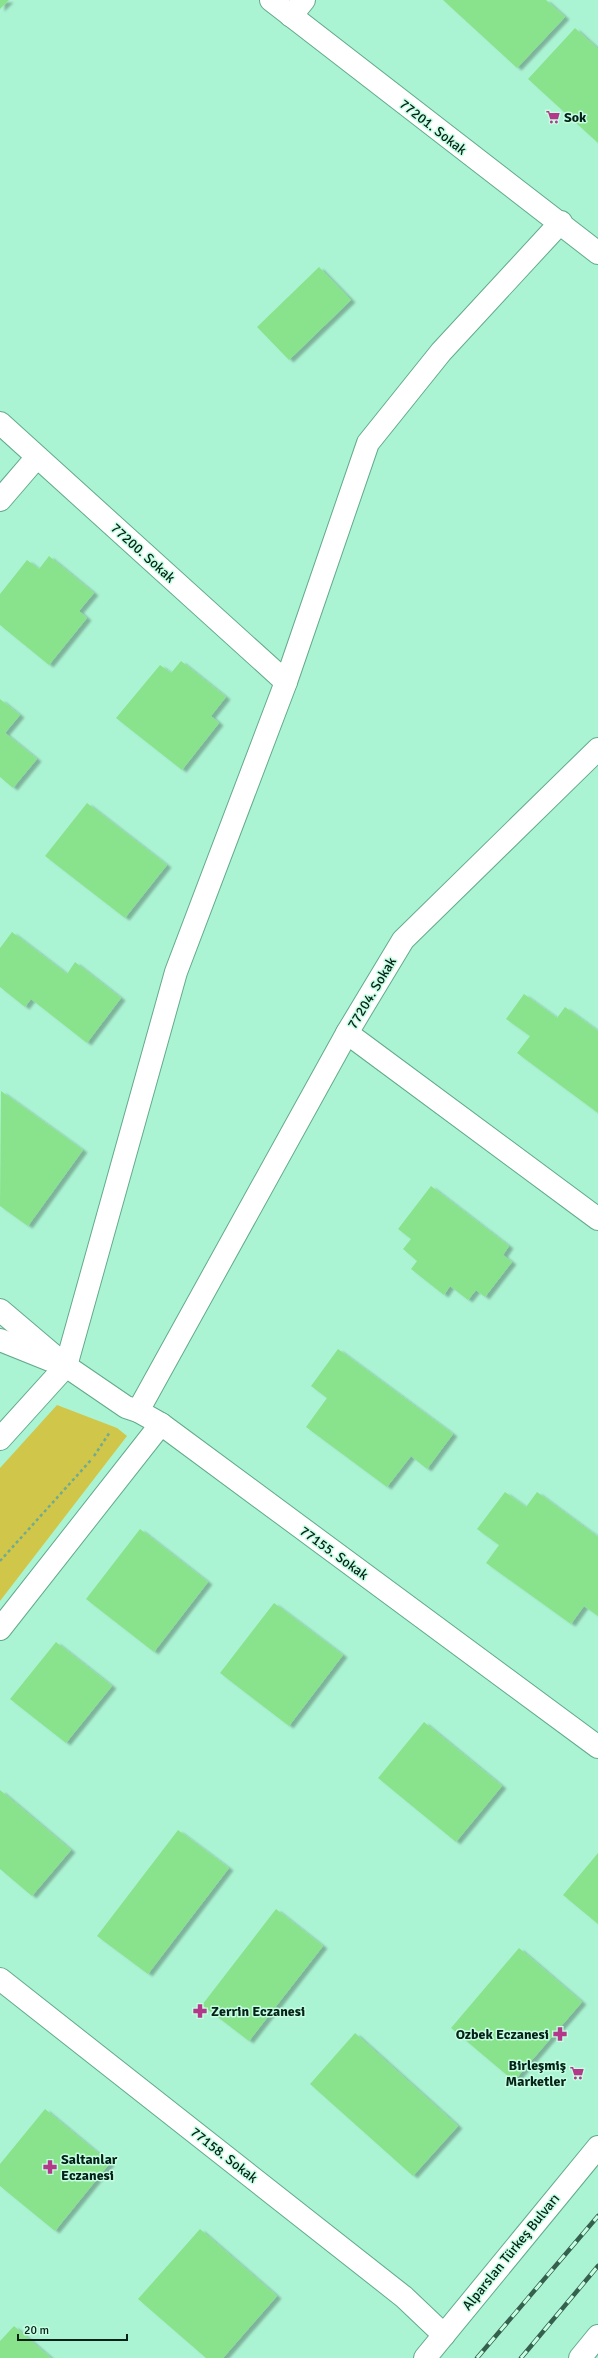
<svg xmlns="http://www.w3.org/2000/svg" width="598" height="2358" viewBox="0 0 598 2358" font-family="Signika,sans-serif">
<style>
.green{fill:#d0c649}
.building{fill:#89e38c;filter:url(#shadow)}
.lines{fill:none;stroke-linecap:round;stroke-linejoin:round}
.minor-casing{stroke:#63aa8c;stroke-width:24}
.primary-casing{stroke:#63aa8c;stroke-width:24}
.path{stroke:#71ab92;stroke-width:2.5;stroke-dasharray:3 3;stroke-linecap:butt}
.minor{stroke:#fff;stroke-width:22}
.primary{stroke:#fff;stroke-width:22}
.rail-casing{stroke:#35604e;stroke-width:4.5}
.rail{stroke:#c5fee3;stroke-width:3;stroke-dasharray:9;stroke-linecap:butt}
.labels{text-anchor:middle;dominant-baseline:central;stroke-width:3;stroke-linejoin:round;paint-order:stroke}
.poi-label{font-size:14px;font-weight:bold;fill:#042217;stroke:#c5fee3;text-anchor:start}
.street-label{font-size:14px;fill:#042217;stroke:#c5fee3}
</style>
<defs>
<filter id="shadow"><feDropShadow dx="4.5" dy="2.5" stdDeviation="1" flood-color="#0004"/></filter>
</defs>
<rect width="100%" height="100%" fill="#abf4d3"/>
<polygon class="green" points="57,1405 117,1428 127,1436 0,1601 0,1468"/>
<g class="building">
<polygon points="0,0 9,0 0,9"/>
<polygon points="443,0 546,0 565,17 517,68"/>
<polygon points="575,28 598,49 598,143 528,79"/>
<polygon points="319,267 351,300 289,360 257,327"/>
<polygon points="49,556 94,593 79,611 87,618 49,665 0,625 0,594 27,560 39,569"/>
<polygon points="181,661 226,697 211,716 219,723 182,770 116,718 160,665 171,673"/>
<polygon points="0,699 20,715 5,733 37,759 13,788 0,777"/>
<polygon points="87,803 167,865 125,918 45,856"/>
<polygon points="12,932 67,974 75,962 121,998 87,1043 31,999 25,1007 0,987 0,948"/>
<polygon points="524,994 557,1018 565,1007 598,1031 598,1113 517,1053 530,1036 506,1019"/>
<polygon points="1,1091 83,1150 28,1226 0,1206"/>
<polygon points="431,1186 509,1246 503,1255 512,1262 485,1297 476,1290 468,1300 450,1286 444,1295 411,1269 417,1261 403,1249 411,1239 398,1229"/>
<polygon points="338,1349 453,1434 427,1469 411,1456 387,1487 306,1427 327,1398 311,1386"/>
<polygon points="505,1492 526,1507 537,1492 598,1537 598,1616 584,1606 571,1624 486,1563 499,1545 477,1529"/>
<polygon points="140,1529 208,1582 154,1652 86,1599"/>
<polygon points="274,1603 343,1655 289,1726 220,1673"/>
<polygon points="56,1642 112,1686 66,1743 10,1699"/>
<polygon points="424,1722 502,1786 456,1842 378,1778"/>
<polygon points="0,1790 71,1850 32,1896 0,1869"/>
<polygon points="178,1830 229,1868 148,1974 97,1936"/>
<polygon points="598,1853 598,1924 563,1895"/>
<polygon points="276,1909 323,1946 249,2041 202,2005"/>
<polygon points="519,1948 582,2002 514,2081 451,2028"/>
<polygon points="355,2033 458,2126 413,2176 310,2084"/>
<polygon points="45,2109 110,2163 55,2231 0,2186 0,2164"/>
<polygon points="200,2229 277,2296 223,2358 206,2358 138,2299"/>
<polygon points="14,2326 51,2358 0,2358 0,2341"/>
</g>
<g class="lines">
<defs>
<g id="minor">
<polyline points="271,0 598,253"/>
<polyline points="291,16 304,0"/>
<polyline points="0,423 286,682"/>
<polyline points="0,500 37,457"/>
<polyline points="347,1033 598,1219"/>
<polyline points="0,1310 66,1366 126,1407 138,1411 161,1424 598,1747"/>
<polyline points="0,1340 50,1360"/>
<polyline points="138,1411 347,1033 403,940 598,749"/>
<polyline points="0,1439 66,1366 176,972 286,682 368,443 441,352 561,222"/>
<polyline points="0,1629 161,1424"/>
<polyline points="0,1979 404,2297 444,2335"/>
</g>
<g id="primary">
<polyline points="425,2358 598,2147"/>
<polyline points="580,2358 598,2336"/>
</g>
</defs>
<use href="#minor" class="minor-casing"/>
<use href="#primary" class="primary-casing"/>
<g class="path">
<polyline points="94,1456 110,1432"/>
<polyline points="0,1561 91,1460"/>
</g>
<use href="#minor" class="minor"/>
<use href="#primary" class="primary"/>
<defs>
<g id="rail">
<polyline points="477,2358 598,2216"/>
<polyline points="521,2358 598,2266"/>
</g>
</defs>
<use href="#rail" class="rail-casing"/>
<use href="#rail" class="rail"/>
</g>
<defs>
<symbol id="supermarket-bare" viewBox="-9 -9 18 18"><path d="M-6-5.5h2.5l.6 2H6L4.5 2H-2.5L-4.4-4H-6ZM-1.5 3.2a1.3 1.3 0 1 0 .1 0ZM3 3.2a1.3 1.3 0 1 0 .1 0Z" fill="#b43889" stroke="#c5fee3" stroke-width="2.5" paint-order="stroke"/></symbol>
<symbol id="pharmacy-bare" viewBox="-9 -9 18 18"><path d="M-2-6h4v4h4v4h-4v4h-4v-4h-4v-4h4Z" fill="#b43889" stroke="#c5fee3" stroke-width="2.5" paint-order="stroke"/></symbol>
</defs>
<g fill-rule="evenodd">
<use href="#supermarket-bare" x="543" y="107" width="20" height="20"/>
<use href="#pharmacy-bare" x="190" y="2001" width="20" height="20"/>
<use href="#pharmacy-bare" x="550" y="2024" width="20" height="20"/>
<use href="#supermarket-bare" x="567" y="2063" width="20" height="20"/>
<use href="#pharmacy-bare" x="40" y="2157" width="20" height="20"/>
</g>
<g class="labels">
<g class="poi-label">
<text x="564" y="117">Sok</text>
<text x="211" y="2011">Zerrin Eczanesi</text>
<text x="549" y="2034" text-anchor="end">Ozbek Eczanesi</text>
<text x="566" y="2065" text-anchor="end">Birleşmiş<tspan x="566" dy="16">Marketler</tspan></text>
<text x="61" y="2159">Saltanlar<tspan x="61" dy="16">Eczanesi</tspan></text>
</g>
<g class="street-label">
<text transform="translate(433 127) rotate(38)">77201. Sokak</text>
<text transform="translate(143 553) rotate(42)">77200. Sokak</text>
<text transform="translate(372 993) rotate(-59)">77204. Sokak</text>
<text transform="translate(334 1553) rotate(36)">77155. Sokak</text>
<text transform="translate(224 2155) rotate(38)">77158. Sokak</text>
<text transform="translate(511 2252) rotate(-51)">Alparslan Türkeş Bulvarı</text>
</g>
</g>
<path d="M18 2334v6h109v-6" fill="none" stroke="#042217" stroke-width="2"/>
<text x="24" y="2334" font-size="12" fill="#042217" stroke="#c5fee3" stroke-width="3" paint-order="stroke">20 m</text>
</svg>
